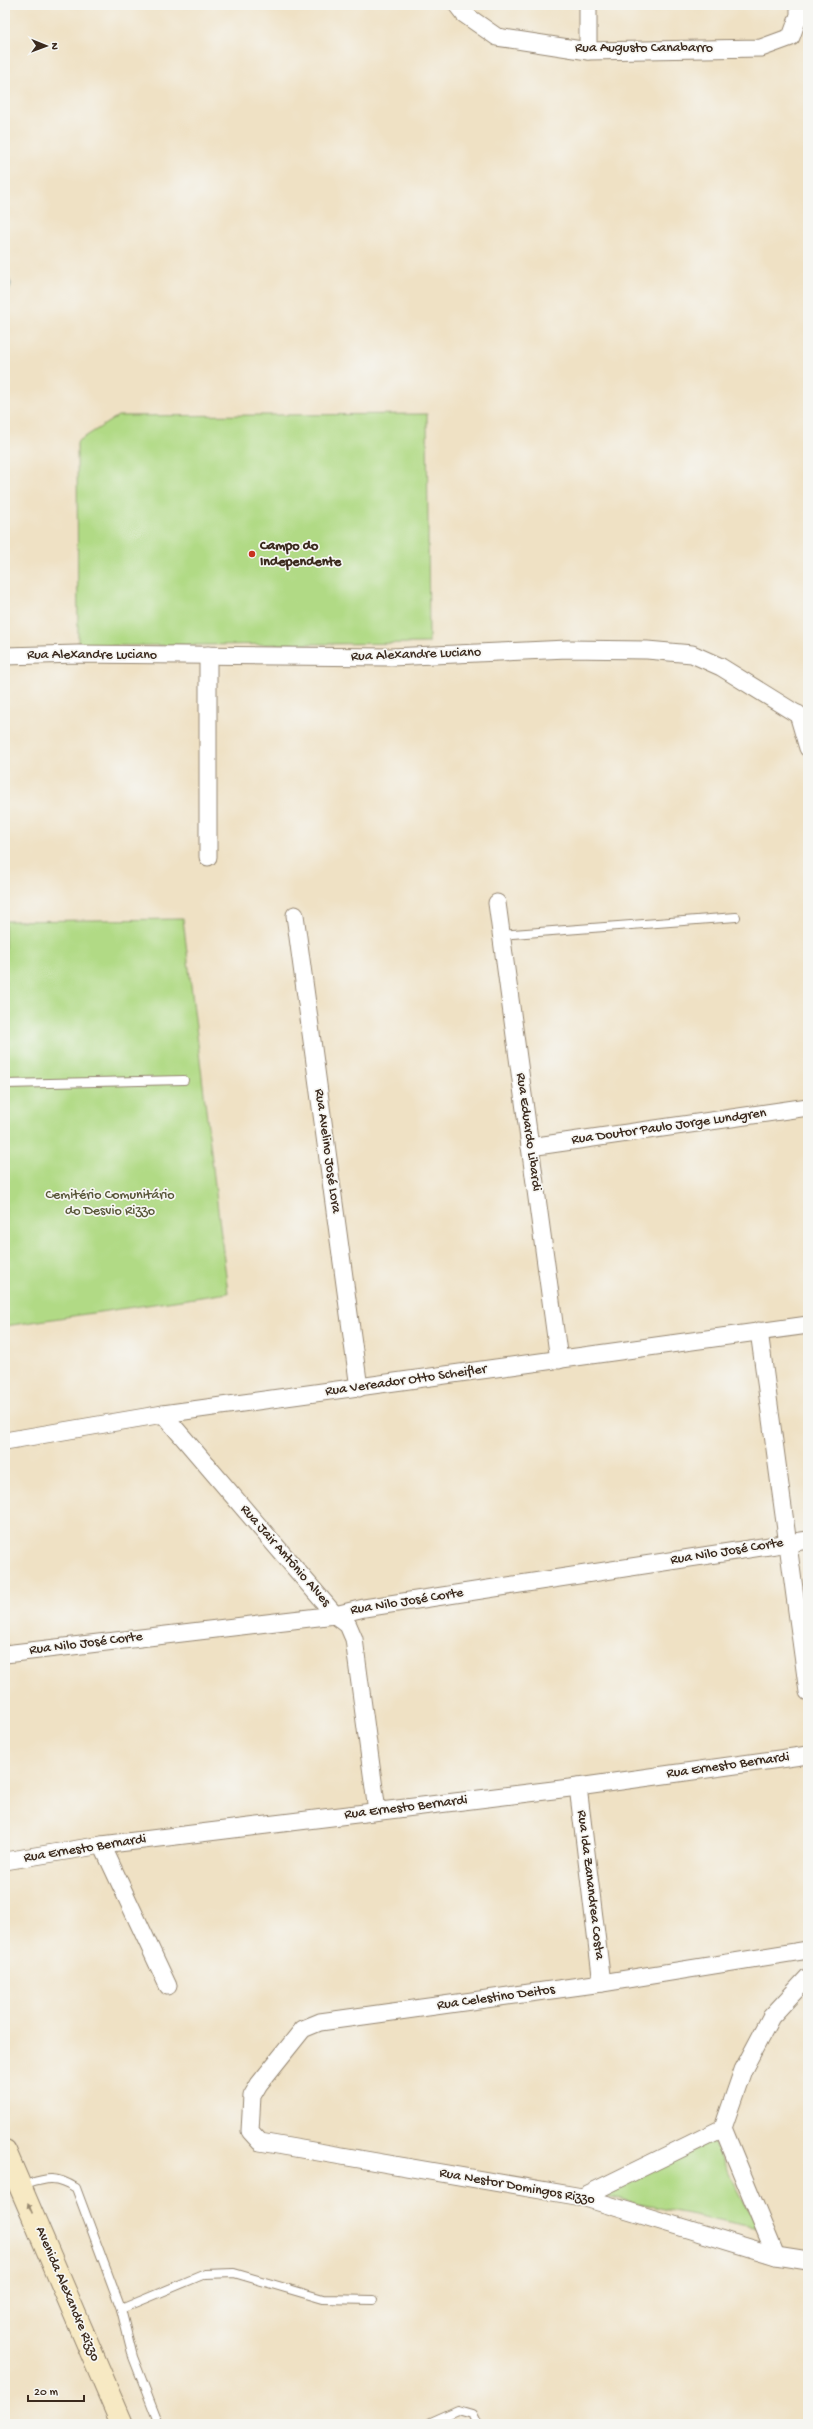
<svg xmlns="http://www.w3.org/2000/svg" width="813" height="2429" viewBox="0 0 813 2429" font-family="'Gochi Hand',sans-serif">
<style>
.green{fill:#b1da85;stroke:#768252}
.water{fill:#49b5c6;stroke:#427072}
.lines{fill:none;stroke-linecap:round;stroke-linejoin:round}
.lane-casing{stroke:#958671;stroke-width:10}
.street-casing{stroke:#958671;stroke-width:19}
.secondary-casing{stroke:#958671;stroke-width:24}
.lane{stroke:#fff;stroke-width:8}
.street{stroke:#fff;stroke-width:17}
.secondary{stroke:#f7e9c3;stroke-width:22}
.oneway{fill:#998a70}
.poi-dot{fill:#c8321e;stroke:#f6f6f2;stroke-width:1.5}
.labels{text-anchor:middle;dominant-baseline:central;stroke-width:3.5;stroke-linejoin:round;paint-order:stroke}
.street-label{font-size:14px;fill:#3b2a1e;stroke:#f6f6f2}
.poi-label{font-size:14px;font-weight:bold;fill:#3b2a1e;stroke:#f6f6f2;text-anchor:start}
.park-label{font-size:14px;fill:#585638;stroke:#f6f6f2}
</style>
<rect width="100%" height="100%" fill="#f6f6f2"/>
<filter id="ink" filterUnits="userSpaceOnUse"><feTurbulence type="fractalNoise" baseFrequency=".025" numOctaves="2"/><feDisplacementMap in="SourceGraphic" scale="8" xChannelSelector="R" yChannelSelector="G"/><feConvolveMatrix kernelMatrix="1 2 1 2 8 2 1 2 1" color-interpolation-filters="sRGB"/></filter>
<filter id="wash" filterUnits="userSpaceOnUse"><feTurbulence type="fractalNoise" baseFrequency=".012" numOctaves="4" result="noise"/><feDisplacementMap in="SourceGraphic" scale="16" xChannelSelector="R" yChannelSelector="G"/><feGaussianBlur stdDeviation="0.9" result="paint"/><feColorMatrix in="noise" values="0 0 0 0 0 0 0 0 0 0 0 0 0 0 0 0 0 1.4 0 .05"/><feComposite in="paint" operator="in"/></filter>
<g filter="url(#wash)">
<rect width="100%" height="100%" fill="#efe1c4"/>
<g class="green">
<polygon points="427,414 429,643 78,646 77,442 118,416"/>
<polygon points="183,919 228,1293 5,1326 5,921"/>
<polygon points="712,2140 758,2228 600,2196"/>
</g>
<polygon class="water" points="5,271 11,284 5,303"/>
</g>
<g filter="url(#ink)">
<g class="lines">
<defs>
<g id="lane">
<polyline points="501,935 736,917"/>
<polyline points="5,1084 184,1080"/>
<path d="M21,2186C45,2179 53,2174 76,2188L121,2309L133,2357L159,2424"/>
<polyline points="121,2309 205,2274 234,2273 323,2299 373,2300"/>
<polyline points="431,2422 458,2410 472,2414 477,2424"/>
</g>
<g id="street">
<polyline points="457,5 464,14 497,37 588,51 761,48 791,37 799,15 799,5"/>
<polyline points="588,5 588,51"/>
<polyline points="5,656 78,654 391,657 567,649 647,650 692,654 721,667 808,721"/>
<polyline points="798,714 808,748"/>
<polyline points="208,857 208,655"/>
<polyline points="497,903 559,1360"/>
<polyline points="295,915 359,1388"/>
<polyline points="530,1147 808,1107"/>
<polyline points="759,1331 808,1692"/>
<polyline points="163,1414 335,1615 348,1625 354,1639 377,1811"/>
<polyline points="5,1441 163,1414 808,1325"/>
<polyline points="5,1654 335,1615 364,1608 808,1540"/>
<polyline points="578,1787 602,1983"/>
<polyline points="102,1845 168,1986"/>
<polyline points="5,1861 102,1845 578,1787 808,1755"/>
<polyline points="808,1950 602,1983 320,2022 303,2029 259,2084 252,2096 250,2131 260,2142 582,2197 776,2256 808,2261"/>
<polyline points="723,2128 776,2256"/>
<polyline points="582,2197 723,2128 743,2070 771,2017 808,1977"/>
</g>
<polyline id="secondary" points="5,2151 122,2424"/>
</defs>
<use href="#lane" class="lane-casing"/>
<use href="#street" class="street-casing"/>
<use href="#secondary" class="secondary-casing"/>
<use href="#lane" class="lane"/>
<use href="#street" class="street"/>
<use href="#secondary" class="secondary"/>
</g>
<defs><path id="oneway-solid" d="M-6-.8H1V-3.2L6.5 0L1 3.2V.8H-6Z"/></defs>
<use class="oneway" href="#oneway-solid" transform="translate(30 2208) rotate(-113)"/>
</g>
<circle class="poi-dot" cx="252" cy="554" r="4"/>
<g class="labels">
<g class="street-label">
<text x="644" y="48">Rua Augusto Canabarro</text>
<text x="92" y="655">Rua Alexandre Luciano</text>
<text transform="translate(416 655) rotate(-2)">Rua Alexandre Luciano</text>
<text transform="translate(669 1127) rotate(-8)">Rua Doutor Paulo Jorge Lundgren</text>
<text transform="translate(528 1132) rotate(82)">Rua Eduardo Libardi</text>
<text transform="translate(327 1151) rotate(82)">Rua Avelino José Lora</text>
<text transform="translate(406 1381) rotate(-8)">Rua Vereador Otto Scheifler</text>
<text transform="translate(727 1552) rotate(-9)">Rua Nilo José Corte</text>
<text transform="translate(285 1556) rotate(49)">Rua Jair Antônio Alves</text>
<text transform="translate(407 1602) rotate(-9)">Rua Nilo José Corte</text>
<text transform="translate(86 1644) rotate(-7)">Rua Nilo José Corte</text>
<text transform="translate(728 1766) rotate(-8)">Rua Ernesto Bernardi</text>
<text transform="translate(406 1808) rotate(-7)">Rua Ernesto Bernardi</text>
<text transform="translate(85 1849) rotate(-9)">Rua Ernesto Bernardi</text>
<text transform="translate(590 1885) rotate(83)">Rua Ida Zanandrea Costa</text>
<text transform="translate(496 1998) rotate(-8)">Rua Celestino Deitos</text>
<text transform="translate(517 2187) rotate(10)">Rua Nestor Domingos Rizzo</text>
<text transform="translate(67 2294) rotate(67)">Avenida Alexandre Rizzo</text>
</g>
<g class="poi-label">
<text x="260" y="546">Campo do<tspan x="260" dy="16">Independente</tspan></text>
</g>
<g class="park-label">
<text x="110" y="1195">Cemitério Comunitário<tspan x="110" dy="16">do Desvio Rizzo</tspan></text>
</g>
</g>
<rect width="813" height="2429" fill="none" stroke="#f6f6f2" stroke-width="20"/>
<g transform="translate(46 46) rotate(91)" stroke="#f6f6f2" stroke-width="3" paint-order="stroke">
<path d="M0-3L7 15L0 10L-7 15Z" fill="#3b2a1e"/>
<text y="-6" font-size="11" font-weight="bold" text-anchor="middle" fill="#3b2a1e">N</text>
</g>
<path d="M28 2395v6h56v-6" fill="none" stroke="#3b2a1e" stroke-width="2"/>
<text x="34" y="2395" font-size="12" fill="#3b2a1e" stroke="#f6f6f2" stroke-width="3" paint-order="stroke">20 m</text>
</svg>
